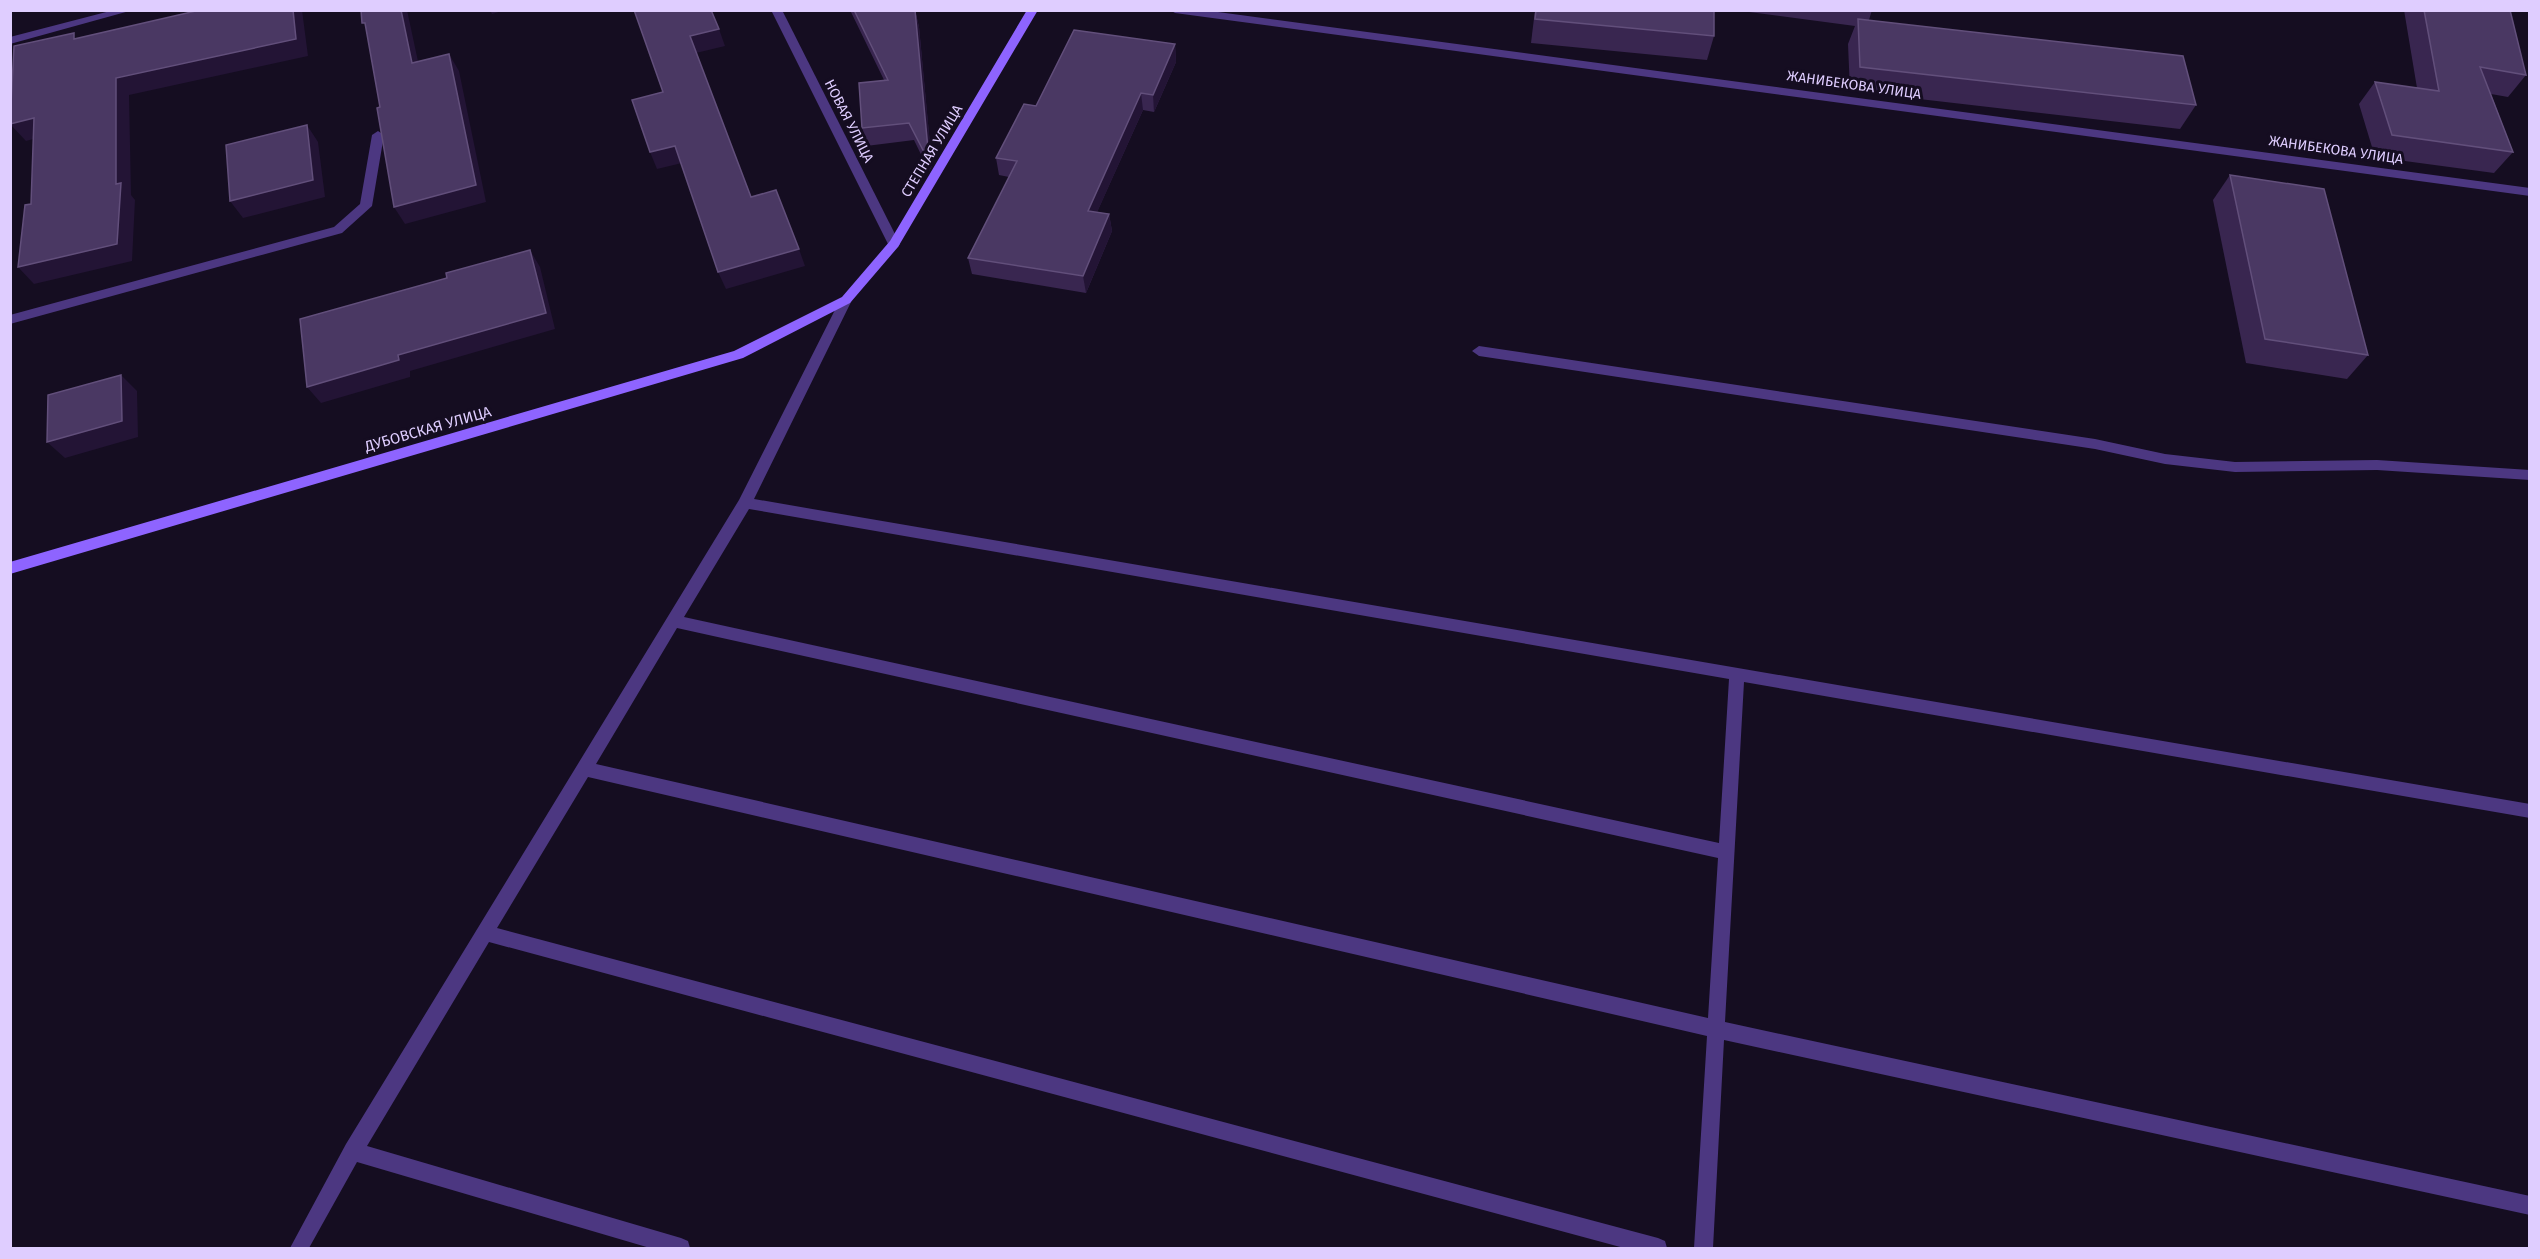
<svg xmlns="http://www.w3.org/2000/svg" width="2540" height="1259" viewBox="0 0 2540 1259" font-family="'Fira Sans',sans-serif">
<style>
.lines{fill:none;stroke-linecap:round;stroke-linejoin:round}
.lane{fill:#4c3781;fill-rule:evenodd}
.street{fill:#4c3781;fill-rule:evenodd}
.secondary{fill:#8e64ff;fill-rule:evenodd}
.wall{fill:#392650}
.shaded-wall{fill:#231435}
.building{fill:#4a3863;stroke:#624f7b;stroke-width:1.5}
.labels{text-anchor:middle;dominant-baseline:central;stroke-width:6;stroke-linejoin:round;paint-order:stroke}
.far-street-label{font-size:14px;fill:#dfcdff;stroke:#150d21}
.street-label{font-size:15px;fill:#dfcdff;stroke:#150d21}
</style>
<rect width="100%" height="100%" fill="#150d21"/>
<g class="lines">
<g class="lane">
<path d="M846,295L852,300L754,499L2530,804V818L1744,682L1725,1022L2530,1196V1215L1724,1040L1713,1248H1694L1707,1036L588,777L497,928L1658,1238L1665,1241L1667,1248H1624L489,942L367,1146L681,1238L688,1241L690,1248H650L357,1162L309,1248H290L346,1144L739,500L840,300ZM749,509L1729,679L1719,843L684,617ZM677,628L1718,858L1708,1018L596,764Z"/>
<polygon points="1479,346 2095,439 2165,454 2235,462 2377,460 2530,470 2530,480 2377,470 2235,472 2165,464 2095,449 1479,356 1472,351"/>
</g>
<g class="street">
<polygon points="114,10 133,10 10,44 10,37"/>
<polygon points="771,10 782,10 900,244 898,247 894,248 888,244"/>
<polygon points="1170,10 1203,10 2530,188 2530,196 1175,13"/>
<polygon points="378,131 384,135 372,206 342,233 10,324 10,315 334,227 360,204 372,135"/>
</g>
<polygon class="secondary" points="1027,10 1038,10 898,247 850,303 743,358 10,574 10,562 734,351 842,297 890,241"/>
</g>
<g class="wall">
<polygon points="850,10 915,10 919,27 932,166 929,171 914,140 866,146 862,128 884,80"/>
<polygon points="1535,10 1714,10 1714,36 1707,60 1531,43"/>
<polygon points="1749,10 1872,10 1869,20 2196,105 2180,129 1850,91 1848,44 1855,26 1749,12"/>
<polygon points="2404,10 2510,10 2526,75 2508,97 2491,94 2513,152 2494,173 2375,157 2359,104 2375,82 2417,88"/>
<polygon points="1175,44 1176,62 1154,112 1143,110 1097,212 1109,214 1112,231 1086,293 972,274 968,258 1009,177 999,175 996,158 1036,106"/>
<polygon points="2230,175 2368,355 2347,379 2246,363 2213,200"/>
</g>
<g class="shaded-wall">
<polygon points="293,10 302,10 308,56 129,95 131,195 135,200 132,261 34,284 18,267 116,184 116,78"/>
<polygon points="401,10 407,10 422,80 412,63"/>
<polygon points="490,10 505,10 492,14"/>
<polygon points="915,10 919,27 932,166 929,171 925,154"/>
<polygon points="719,29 725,46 696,53 690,36"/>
<polygon points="1175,44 1176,62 1154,112 1153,95"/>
<polygon points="449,54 459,71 486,202 405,224 394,207"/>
<polygon points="1141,93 1143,110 1090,228 1088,211"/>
<polygon points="34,118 48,135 26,141 10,124"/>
<polygon points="307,125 318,142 325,197 243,218 230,201"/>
<polygon points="675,146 682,163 657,169 650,152"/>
<polygon points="1109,214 1112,231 1086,293 1083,276"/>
<polygon points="799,249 805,266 726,289 718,272"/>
<polygon points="530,250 540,267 555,329 410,371 410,377 321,403 307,387 398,355"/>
<polygon points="121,375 137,391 138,437 65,458 47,442"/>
</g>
<g class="building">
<polygon points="200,10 293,10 296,39 116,78 116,184 121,183 117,244 18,267 25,205 31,204 34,118 10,124 14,46 74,33 74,39"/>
<polygon points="361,10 401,10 412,63 449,54 476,185 394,207 377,108 380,107 365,23 362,23"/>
<polygon points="634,10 711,10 719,29 690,36 751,197 776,190 799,249 718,272 675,146 650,152 632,100 663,92"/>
<polygon points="854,10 915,10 928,149 925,154 909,123 862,128 859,83 888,80"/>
<polygon points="1536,10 1714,10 1714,36 1535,19"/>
<polygon points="2424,10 2510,10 2526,75 2480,67 2513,152 2392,135 2375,82 2439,91"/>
<polygon points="1858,19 2183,56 2196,105 1860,67"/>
<polygon points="1074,30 1175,44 1153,95 1141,93 1088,211 1109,214 1083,276 968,258 1017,161 996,158 1024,104 1036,106"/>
<polygon points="307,125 313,180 230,201 226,145"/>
<polygon points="2230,175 2324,189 2368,355 2265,339"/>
<polygon points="530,250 546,313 398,355 399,360 307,387 300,319 447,278 446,273"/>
<polygon points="121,375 122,421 47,442 48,395"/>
</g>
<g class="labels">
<g class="far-street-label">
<text transform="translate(1854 85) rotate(8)">ЖАНИБЕКОВА УЛИЦА</text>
<text transform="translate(849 121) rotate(63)">НОВАЯ УЛИЦА</text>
<text transform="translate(2336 150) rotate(8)">ЖАНИБЕКОВА УЛИЦА</text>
<text transform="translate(932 151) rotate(-59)">СТЕПНАЯ УЛИЦА</text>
</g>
<g class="street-label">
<text transform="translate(428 429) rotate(-16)">ДУБОВСКАЯ УЛИЦА</text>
</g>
</g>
<rect width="2540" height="1259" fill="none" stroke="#dfcdff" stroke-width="24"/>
</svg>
